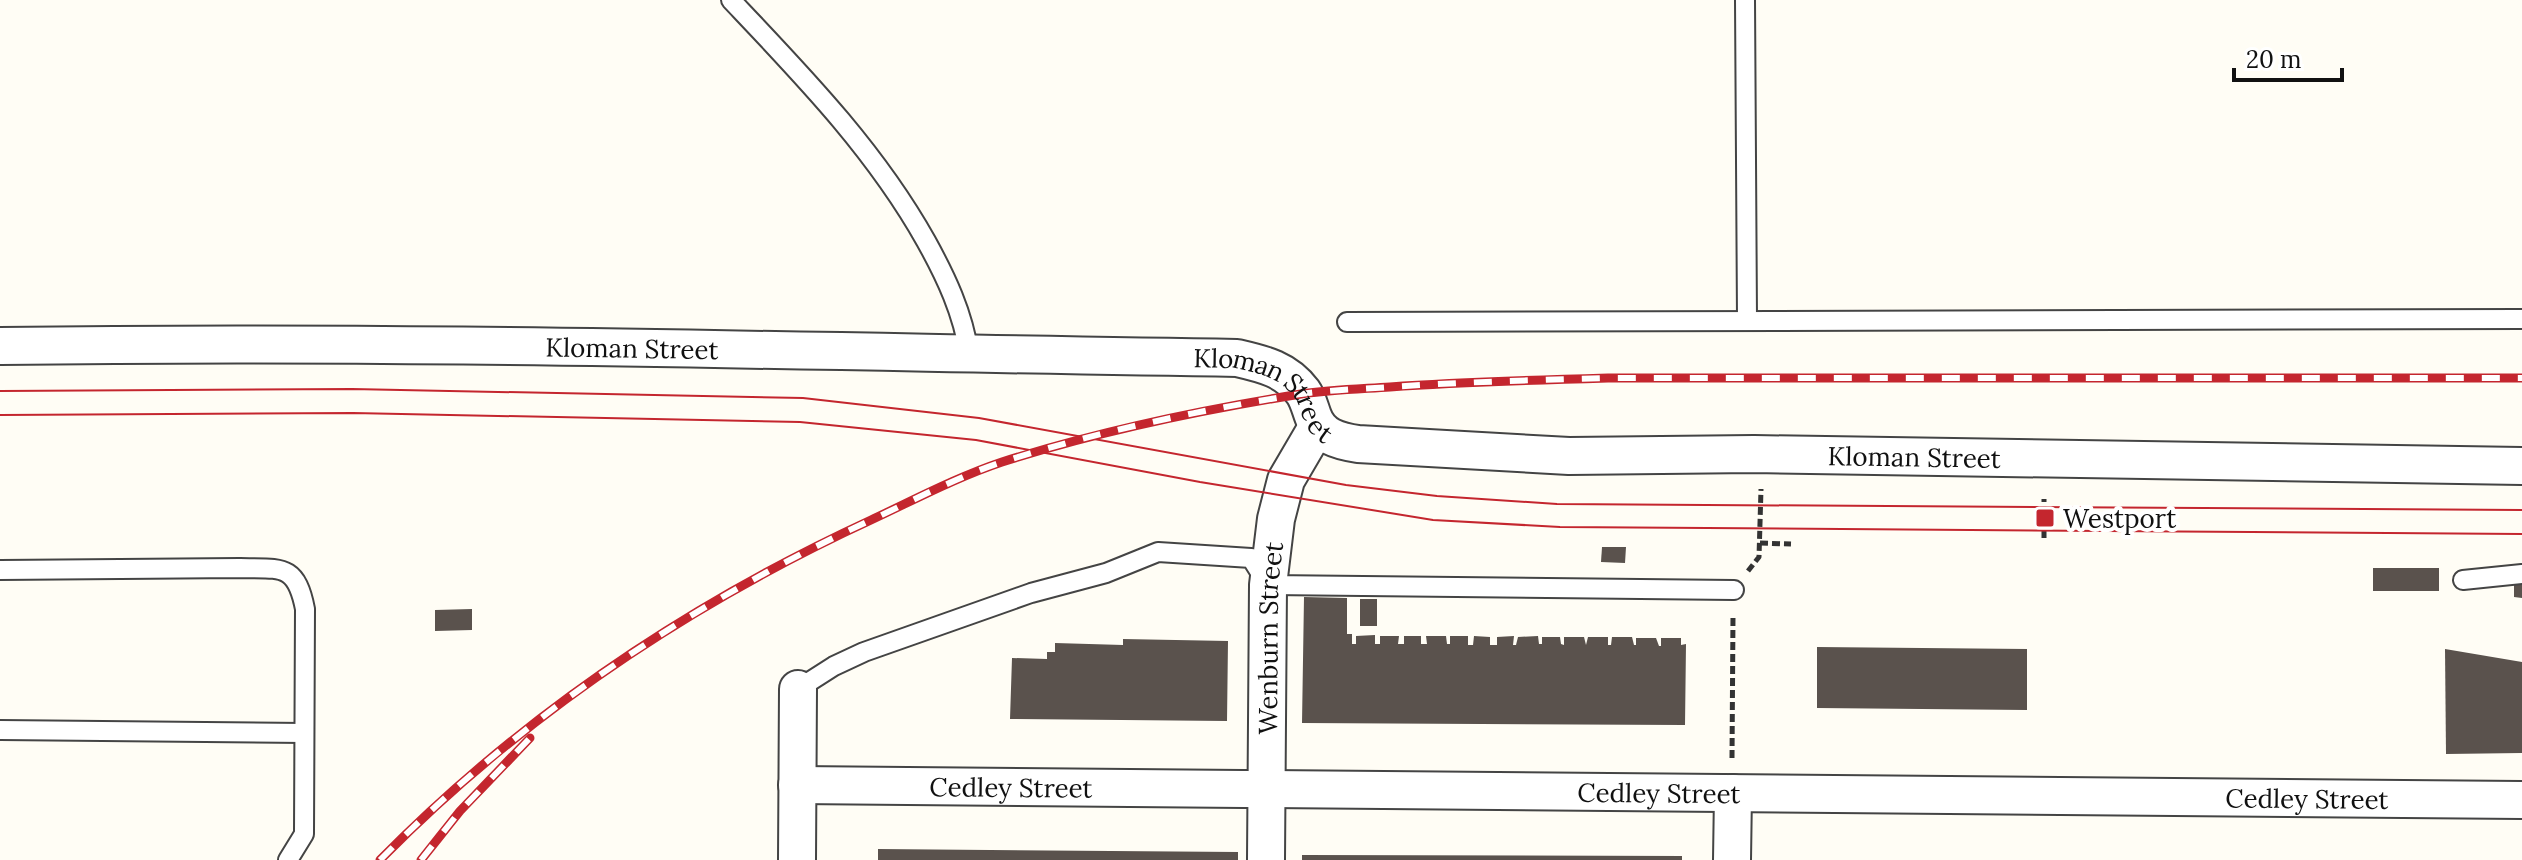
<svg xmlns="http://www.w3.org/2000/svg" width="2522" height="860" viewBox="0 0 2522 860" font-family="Lora,serif">
<style>
.building{fill:#5a524d}
.lines{fill:none;stroke-linecap:round;stroke-linejoin:round}
.lane-casing{stroke:#444;stroke-width:22}
.street-casing{stroke:#444;stroke-width:40}
.path{stroke:#333;stroke-width:5;stroke-dasharray:8 4;stroke-linecap:butt}
.lane{stroke:#fff;stroke-width:18}
.street{stroke:#fff;stroke-width:36}
.tram{stroke:#c4262e;stroke-width:2}
.rail-casing{stroke:#c4262e;stroke-width:9}
.rail{stroke:#fff;stroke-width:6;stroke-dasharray:18;stroke-linecap:butt}
.poi-dot{fill:#c4262e;stroke:#fff;stroke-width:3}
.labels{text-anchor:middle;dominant-baseline:central;stroke-width:8;stroke-linejoin:round;paint-order:stroke}
.street-label{font-size:26px;fill:#111;stroke:#fff}
.poi-label{font-size:26px;fill:#111;stroke:#fff;text-anchor:start}
</style>
<rect width="100%" height="100%" fill="#fffdf5"/>
<g class="building">
<polygon points="1602,547 1626,547 1625,563 1601,562"/>
<rect x="2373" y="568" width="66" height="23"/>
<polygon points="2514,580 2522,580 2522,598 2514,597"/>
<polygon points="1304,597 1347,598 1347,634 1352,634 1352,644 1356,644 1356,636 1375,635 1375,644 1380,644 1380,636 1399,636 1398,644 1404,644 1404,636 1421,636 1421,644 1427,644 1426,636 1446,636 1447,644 1450,644 1450,636 1468,636 1468,645 1473,645 1474,636 1490,637 1490,645 1497,645 1497,637 1514,636 1513,645 1516,645 1518,637 1538,636 1539,644 1542,644 1542,637 1560,637 1561,644 1564,645 1564,637 1584,637 1586,645 1588,637 1608,637 1608,645 1611,645 1612,637 1632,637 1634,645 1636,645 1636,638 1656,638 1659,646 1661,646 1661,638 1681,638 1681,645 1686,644 1685,725 1302,723"/>
<rect x="1360" y="599" width="17" height="27"/>
<polygon points="472,609 472,630 435,631 435,610"/>
<polygon points="1123,639 1228,641 1227,721 1010,719 1012,658 1047,659 1047,652 1055,652 1055,643 1123,645"/>
<polygon points="1817,647 2027,649 2027,710 1817,708"/>
<polygon points="2445,649 2522,662 2522,753 2446,754"/>
<polygon points="878,849 1238,852 1238,860 878,860"/>
<polygon points="1302,855 1682,856 1682,860 1302,860"/>
</g>
<g class="lines">
<defs>
<g id="lane">
<path d="M731,0C803,76 875,150 926,241C946,277 963,313 969,354"/>
<polyline points="1745,0 1747,319"/>
<polyline points="1347,322 2522,319"/>
<path d="M0,570L240,568C281,569 296,563 305,609L304,834L288,860"/>
<polyline points="2463,580 2522,574"/>
<polyline points="798,689 834,666 864,652 1031,593 1106,573 1158,552 1251,558 1268,585 1734,590"/>
<polyline points="0,730 304,733"/>
</g>
<g id="street">
<path id="s1" d="M0,346C412,340 824,352 1237,358C1263,364 1286,369 1303,392C1308,399 1310,408 1313,416C1320,436 1338,441 1358,444L1569,456L1754,454L2522,466"/>
<path id="s2" d="M797,785L2522,800"/>
<polyline points="797,860 798,689"/>
<path id="s3" d="M1266,860L1268,585L1276,519L1286,480L1317,427"/>
<polyline points="1732,860 1733,793"/>
</g>
</defs>
<use href="#lane" class="lane-casing"/>
<use href="#street" class="street-casing"/>
<g class="path">
<polyline points="2044,538 2044,499"/>
<polyline points="1760,543 1791,544"/>
<polyline points="1748,571 1759,557 1761,489"/>
<polyline points="1732,758 1733,616"/>
</g>
<use href="#lane" class="lane"/>
<use href="#street" class="street"/>
<g class="tram">
<polyline points="0,391 352,389 803,398 979,418 1346,485 1437,496 1557,504 2522,510"/>
<polyline points="0,415 353,413 800,422 976,440 1200,482 1433,520 1560,527 2522,534"/>
</g>
<defs>
<g id="rail">
<path d="M380,860C521,717 689,604 871,520C914,500 957,477 1002,462C1100,431 1200,410 1301,394C1330,390 1360,389 1390,387C1462,382 1535,380 1608,378H2522"/>
<polyline points="421,860 460,811 530,738"/>
</g>
</defs>
<use href="#rail" class="rail-casing"/>
<use href="#rail" class="rail"/>
</g>
<rect class="poi-dot" x="2035" y="508" width="20" height="20" rx="4"/>
<g class="labels">
<g class="street-label">
<text stroke="none"><textPath href="#s1" startOffset="632">Kloman Street</textPath></text>
<text stroke="none"><textPath href="#s1" startOffset="1280">Kloman Street</textPath></text>
<text stroke="none"><textPath href="#s1" startOffset="1952">Kloman Street</textPath></text>
<text stroke="none"><textPath href="#s3" startOffset="222">Wenburn Street</textPath></text>
<text stroke="none"><textPath href="#s2" startOffset="214">Cedley Street</textPath></text>
<text stroke="none"><textPath href="#s2" startOffset="862">Cedley Street</textPath></text>
<text stroke="none"><textPath href="#s2" startOffset="1510">Cedley Street</textPath></text>
</g>
<g class="poi-label">
<text x="2063" y="518">Westport</text>
</g>
</g>
<path d="M2234 68v12h108v-12" fill="none" stroke="#111111" stroke-width="4"/>
<text x="2246" y="68" font-size="24" fill="#111111" stroke="#ffffff" stroke-width="6" paint-order="stroke">20 m</text>
</svg>
